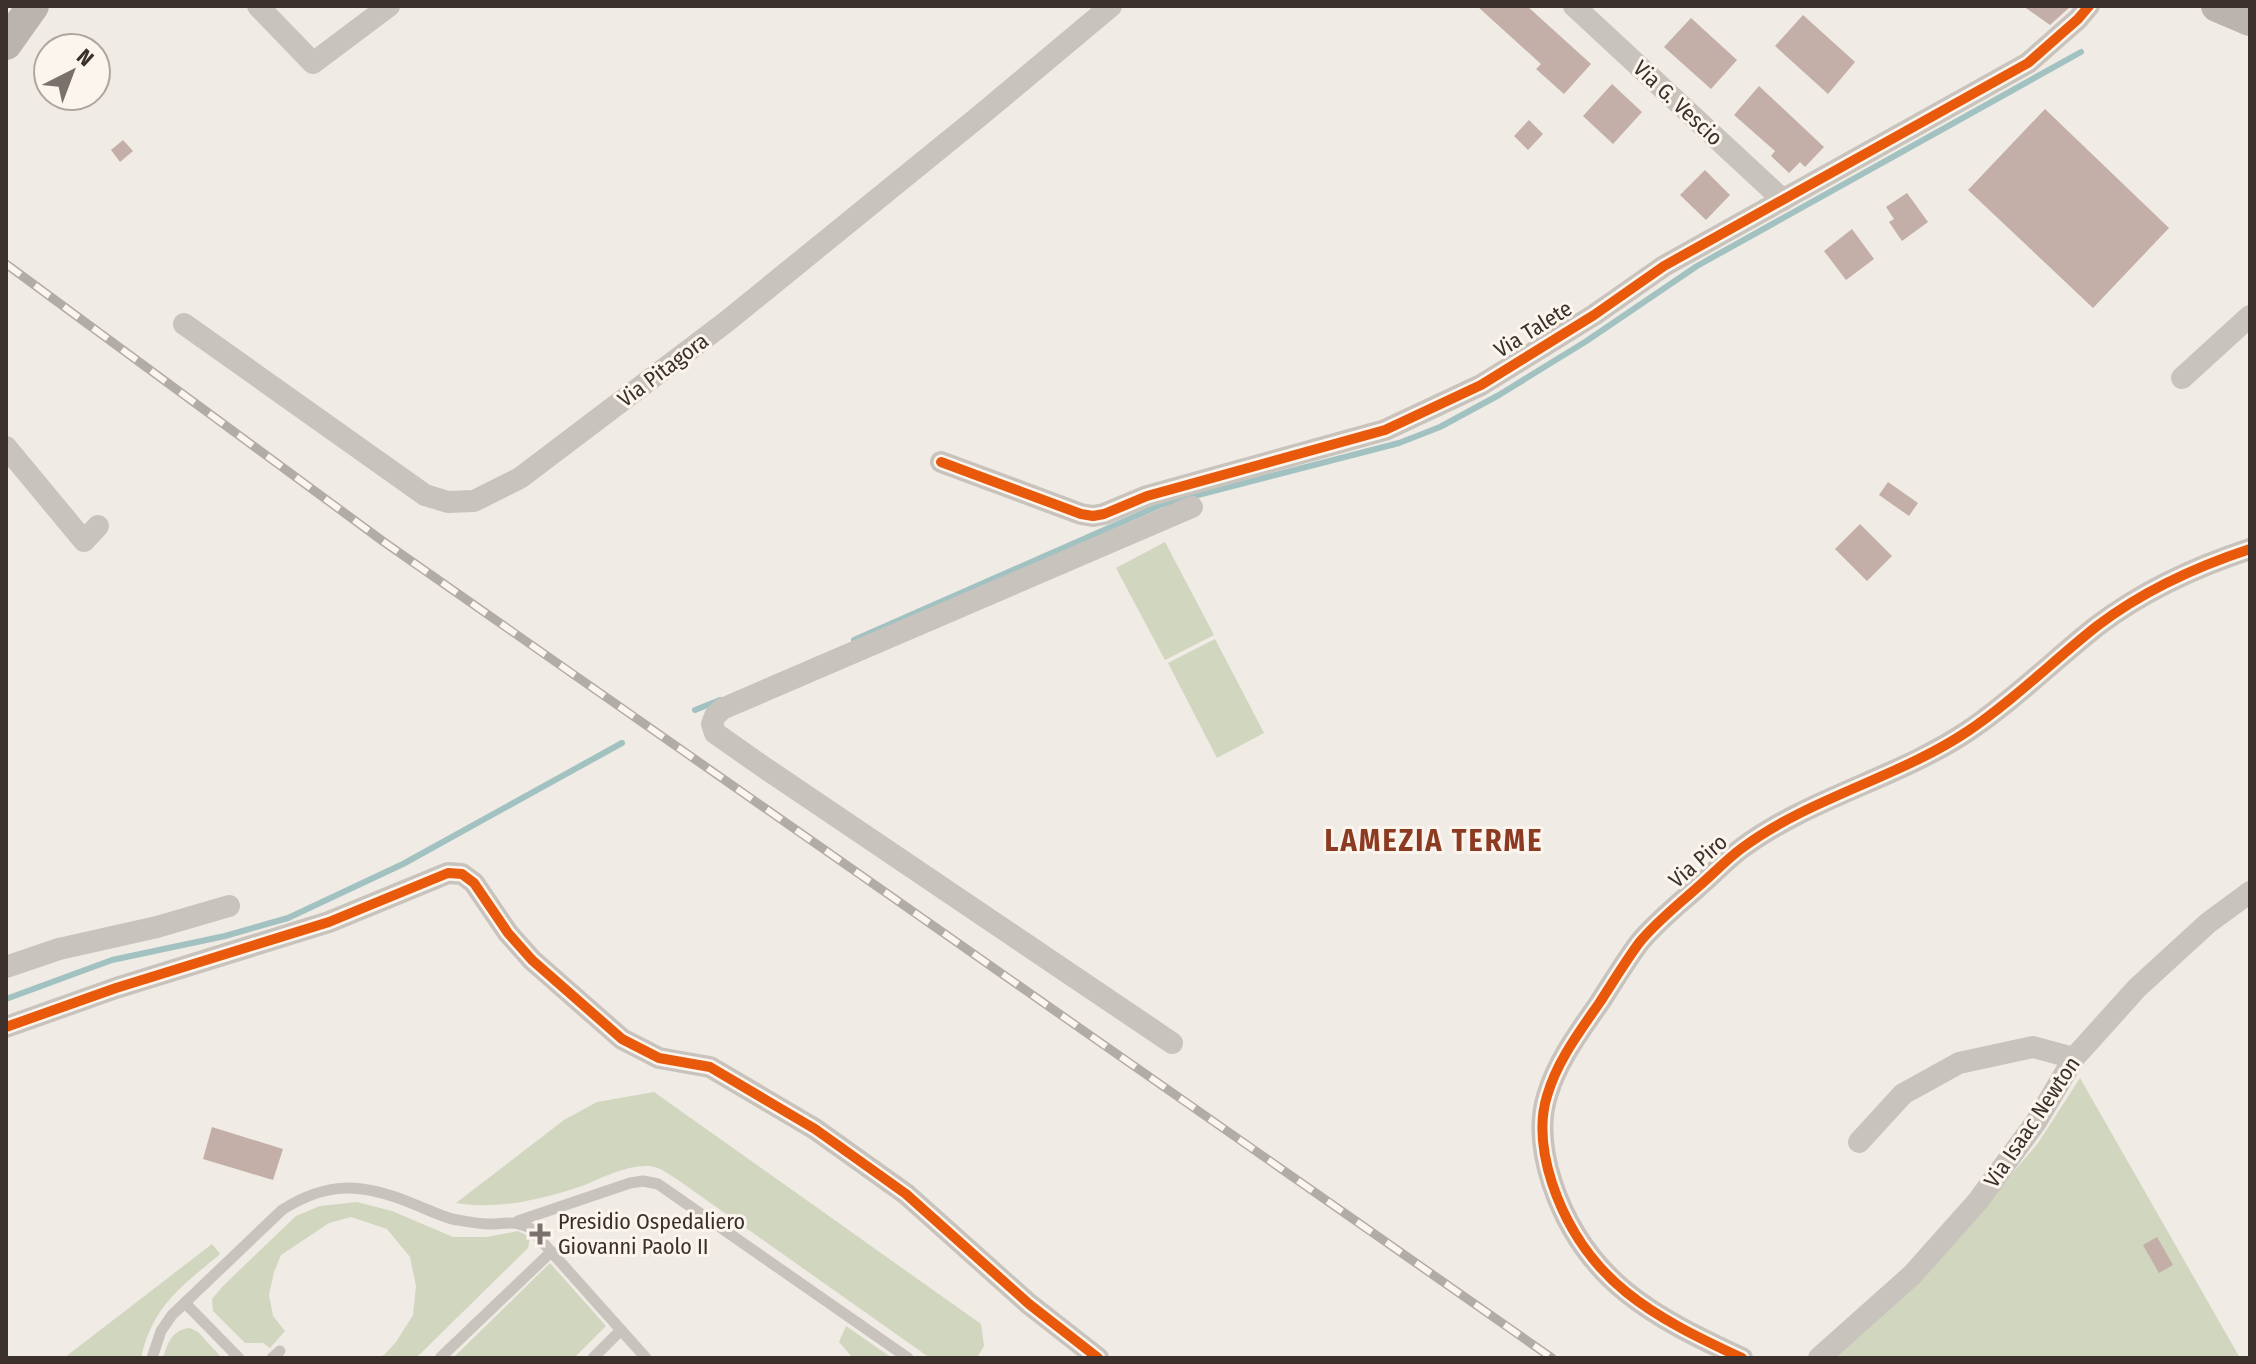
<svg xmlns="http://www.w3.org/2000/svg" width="2256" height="1364" viewBox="0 0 2256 1364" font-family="'Fira Sans Condensed',sans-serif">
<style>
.green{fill:#d1d6bf}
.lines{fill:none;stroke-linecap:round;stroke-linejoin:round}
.stream{stroke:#a1c2c1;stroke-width:6}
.building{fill:#c3afa7}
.lane{stroke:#c9c3be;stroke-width:11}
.street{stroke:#c9c3be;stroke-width:22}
.secondary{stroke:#bab3ae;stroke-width:32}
.rail-casing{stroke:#b1aca8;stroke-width:9}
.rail{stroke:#fbf5ee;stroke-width:6;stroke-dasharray:18;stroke-linecap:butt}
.cycleway-casing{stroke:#fbf5ee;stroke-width:15}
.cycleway{stroke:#e8590c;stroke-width:10}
.poi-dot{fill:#7a716c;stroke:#fbf5ee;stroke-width:3}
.labels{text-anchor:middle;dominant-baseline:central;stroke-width:6;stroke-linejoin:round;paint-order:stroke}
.street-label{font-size:22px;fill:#3b302b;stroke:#fbf5ee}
.poi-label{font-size:22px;fill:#3b302b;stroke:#fbf5ee;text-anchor:start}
.district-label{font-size:30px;font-weight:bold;letter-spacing:2px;fill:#8c3b22;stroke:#fbf5ee}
</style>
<rect width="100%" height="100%" fill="#f0ebe5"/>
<g class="green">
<polygon points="1165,542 1214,635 1165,660 1116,568"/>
<polygon points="1215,639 1264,733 1217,758 1168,663"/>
<polygon points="2080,1078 2240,1358 1833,1358 1961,1234 2038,1143"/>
<path d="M654,1092L981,1324L984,1346L977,1358H930L678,1180C670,1175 660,1167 650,1166C624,1165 603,1178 579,1187C539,1200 497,1210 456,1203L564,1120L597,1102Z"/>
<polygon points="357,1202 392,1211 453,1237 487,1237 518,1231 530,1237 528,1248 416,1358 374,1358 384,1355 396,1342 413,1315 416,1286 410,1257 387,1229 351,1217 329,1223 281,1255 274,1272 269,1295 273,1316 285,1331 270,1348 263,1343 245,1343 213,1311 212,1299 223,1286 296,1216 320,1206"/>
<path d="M212,1244L220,1254C181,1287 153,1305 141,1358H64Z"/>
<polygon points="550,1263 606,1326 574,1358 453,1358"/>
<polygon points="846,1326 892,1358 853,1358 839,1342"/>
<path d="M190,1328L198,1332L222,1358H163C167,1343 173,1329 190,1328Z"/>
</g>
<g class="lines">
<g class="stream">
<polyline points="854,640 1163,504 1399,443 1440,427 1499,395 1585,342 1697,266 2081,52"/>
<polyline points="695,710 720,700"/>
<polyline points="6,999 112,960 225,936 288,918 403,864 622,743"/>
</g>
</g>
<g class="building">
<polygon points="1477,6 1527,6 1591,64 1564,94 1536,69 1541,64"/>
<polygon points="2023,6 2071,6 2050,25"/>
<polygon points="1803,15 1855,62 1828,94 1775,46"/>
<polygon points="1691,18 1737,60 1711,89 1664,47"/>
<polygon points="1612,84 1642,112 1613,144 1583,116"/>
<polygon points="1759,86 1824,147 1805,167 1800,162 1789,173 1771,156 1775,151 1734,115"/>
<polygon points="2045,109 2169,228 2093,308 1968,190"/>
<polygon points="1529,120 1543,134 1528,150 1514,136"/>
<polygon points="123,140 133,151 120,162 111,150"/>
<polygon points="1705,170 1730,195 1706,220 1680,195"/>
<polygon points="1907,193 1928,222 1902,241 1889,222 1894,219 1886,207"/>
<polygon points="1852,229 1874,259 1846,280 1824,251"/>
<polygon points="1888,482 1918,503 1909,516 1879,495"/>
<polygon points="1860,524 1892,556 1867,581 1835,549"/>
<polygon points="212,1127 283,1149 273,1180 203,1159"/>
<polygon points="2157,1237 2173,1265 2159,1273 2143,1245"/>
</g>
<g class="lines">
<g class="lane">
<polyline points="518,1221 630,1183 643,1181 658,1184 908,1358"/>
<polyline points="185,1303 239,1358"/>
<path d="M152,1358L161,1331L172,1315L282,1210C327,1181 362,1183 411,1203C424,1208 438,1215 452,1219C463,1221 477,1224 488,1224C505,1224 515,1220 530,1228L646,1358"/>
<polyline points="272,1358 280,1351"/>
<polyline points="440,1358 551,1252"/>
<polyline points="593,1358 621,1330"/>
</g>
<g class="street">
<polyline points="258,6 313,63 389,6"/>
<polyline points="1574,6 1783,200"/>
<polyline points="184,324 425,495 448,502 474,501 520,478 726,322 982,114 1111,6"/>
<polyline points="2182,378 2250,316"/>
<polyline points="6,447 84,541 98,526"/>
<polyline points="941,462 1081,514 1093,516 1104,514 1147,496 1385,430 1481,385 1594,315 1664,266 2028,63 2078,19 2089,6"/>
<polyline points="6,967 59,949 157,927 229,906"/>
<polyline points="6,1027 116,988 329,922 448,873 462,874 474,883 508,933 532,960 622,1039 659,1058 710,1067 815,1129 906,1194 1029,1304 1098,1358"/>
<polyline points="1172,1043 762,766 715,733 712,724 715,716 722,709 1192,507"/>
<polyline points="1859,1142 1903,1094 1959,1063 2033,1047 2074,1058"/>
<path d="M1742,1358C1654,1317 1585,1282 1552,1183C1543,1155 1538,1125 1547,1096C1557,1061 1580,1031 1600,1002C1613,982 1625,962 1639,943C1656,922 1679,904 1699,886C1713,874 1727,859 1742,848C1811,797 1898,778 1968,731C2014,700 2054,660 2097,626C2143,591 2195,567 2250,549"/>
<polyline points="1819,1358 1912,1275 1978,1201 2036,1122 2074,1058 2137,988 2208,923 2250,892"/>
</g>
<g class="secondary">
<polyline points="2217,6 2250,20"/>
<polyline points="6,44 33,6"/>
</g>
<defs>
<polyline id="rail" points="6,264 384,542 1552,1358"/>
</defs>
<use href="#rail" class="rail-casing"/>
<use href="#rail" class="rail"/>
<defs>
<g id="cycleway">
<polyline points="941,462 1081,514 1093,516 1104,514 1147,496 1385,430 1481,385 1594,315 1664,266 2028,63 2078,19 2089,6"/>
<polyline points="6,1027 116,988 329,922 448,873 462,874 474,883 508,933 532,960 622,1039 659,1058 710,1067 815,1129 906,1194 1029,1304 1098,1358"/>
<path d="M1742,1358C1654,1317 1585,1282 1552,1183C1543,1155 1538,1125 1547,1096C1557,1061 1580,1031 1600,1002C1613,982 1625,962 1639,943C1656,922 1679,904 1699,886C1713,874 1727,859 1742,848C1811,797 1898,778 1968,731C2014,700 2054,660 2097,626C2143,591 2195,567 2250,549"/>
</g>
</defs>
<use href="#cycleway" class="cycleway-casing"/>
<use href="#cycleway" class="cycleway"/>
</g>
<path class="poi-dot" d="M536 1222h8v8h8v8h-8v8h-8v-8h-8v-8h8z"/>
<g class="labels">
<g class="street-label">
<text transform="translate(1678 103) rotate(43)">Via G. Vescio</text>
<text transform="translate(1533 329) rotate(-32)">Via Talete</text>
<text transform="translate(663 370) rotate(-37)">Via Pitagora</text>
<text transform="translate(1698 861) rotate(-41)">Via Piro</text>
<text transform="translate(2032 1122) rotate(-56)">Via Isaac Newton</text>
</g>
<g class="poi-label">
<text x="558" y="1221">Presidio Ospedaliero<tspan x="558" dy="25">Giovanni Paolo II</tspan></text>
</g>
<g class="district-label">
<text x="1434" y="841">LAMEZIA TERME</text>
</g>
</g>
<rect width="2256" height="1364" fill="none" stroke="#3b302b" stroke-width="16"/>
<g transform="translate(72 72) rotate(42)"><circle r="38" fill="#fbf5ee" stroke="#aea6a0" stroke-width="2"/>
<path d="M0-6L14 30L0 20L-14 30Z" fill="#7a716c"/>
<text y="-12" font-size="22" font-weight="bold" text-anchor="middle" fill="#3b302b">N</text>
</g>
</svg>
